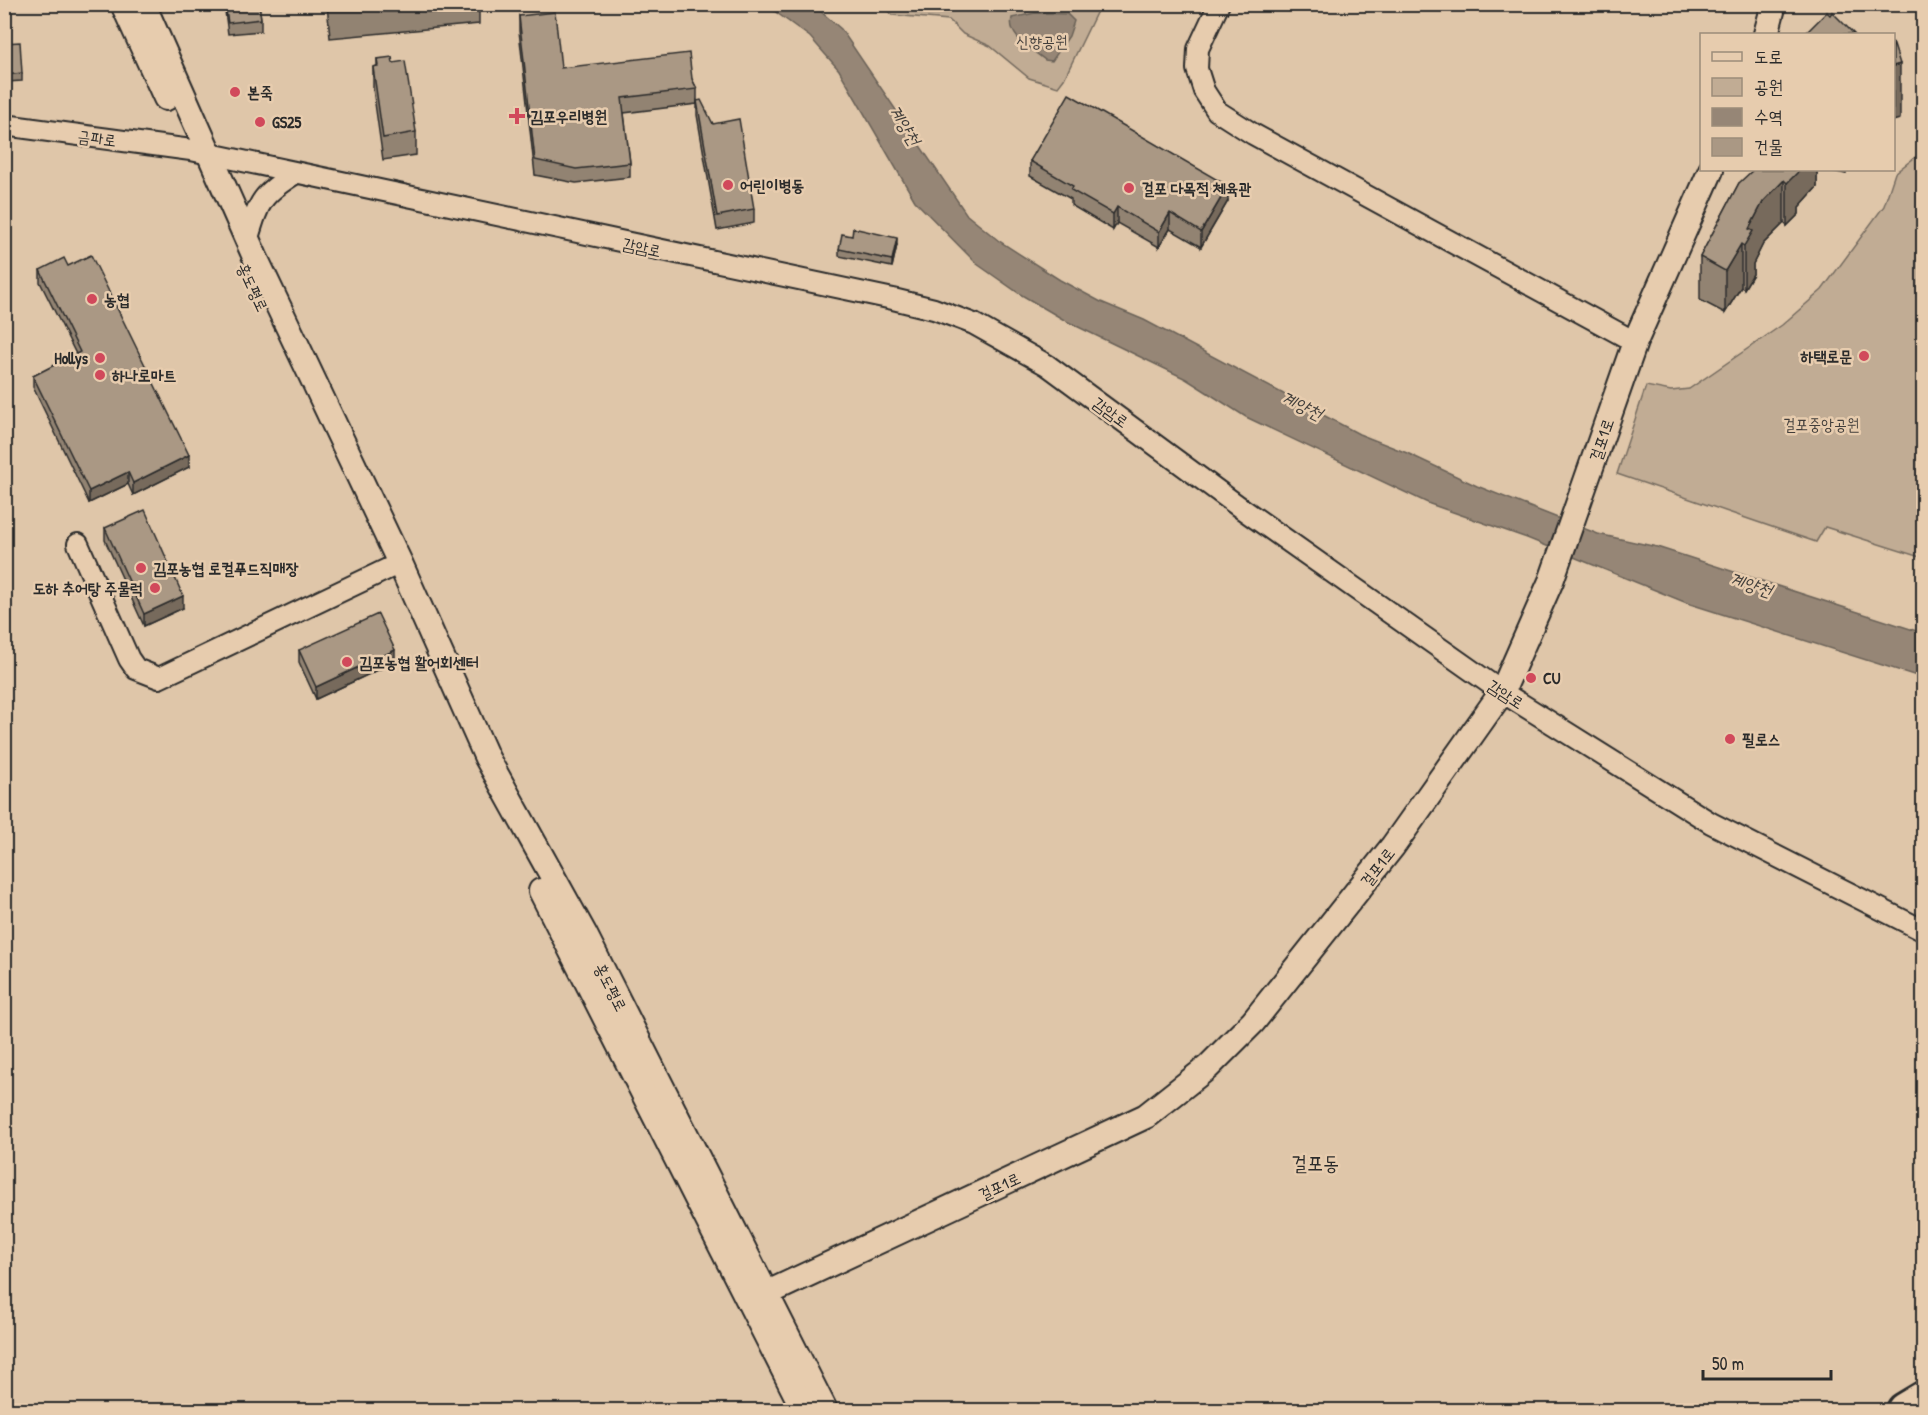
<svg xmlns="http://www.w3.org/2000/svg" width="1928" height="1415" viewBox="0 0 1928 1415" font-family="'Patrick Hand','Poor Story',sans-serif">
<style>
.green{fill:#c1ac94;stroke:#766c60;stroke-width:1.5}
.water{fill:#968676;stroke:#6b6258;stroke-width:1.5}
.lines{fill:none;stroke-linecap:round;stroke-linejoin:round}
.minor-casing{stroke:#2b2b2b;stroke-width:24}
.tertiary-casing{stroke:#2b2b2b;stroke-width:28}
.trunk-casing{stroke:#2b2b2b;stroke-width:38}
.minor{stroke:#e7ccae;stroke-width:20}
.tertiary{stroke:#e7ccae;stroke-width:24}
.trunk{stroke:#e7ccae;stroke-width:33}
.wall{fill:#928372;stroke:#2b2b2b;stroke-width:1.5}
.shaded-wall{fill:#776a5c;stroke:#2b2b2b;stroke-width:1.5}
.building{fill:#aa9884;stroke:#2b2b2b;stroke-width:1.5}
.poi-dot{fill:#d1495b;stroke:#e7ccae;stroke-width:2}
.labels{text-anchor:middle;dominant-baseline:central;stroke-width:5;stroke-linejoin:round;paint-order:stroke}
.park-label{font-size:16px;fill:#423e3b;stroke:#e7ccae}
.poi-label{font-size:16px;font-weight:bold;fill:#2b2b2b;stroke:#e7ccae;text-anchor:start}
.street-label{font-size:16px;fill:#2b2b2b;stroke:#e7ccae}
.water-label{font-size:18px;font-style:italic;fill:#403d3a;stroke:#e7ccae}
.quarter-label{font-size:20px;fill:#2b2b2b;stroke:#e7ccae}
</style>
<rect width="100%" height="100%" fill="#dfc6a9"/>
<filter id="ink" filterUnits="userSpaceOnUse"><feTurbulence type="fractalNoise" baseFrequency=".0167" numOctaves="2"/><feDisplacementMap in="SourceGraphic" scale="12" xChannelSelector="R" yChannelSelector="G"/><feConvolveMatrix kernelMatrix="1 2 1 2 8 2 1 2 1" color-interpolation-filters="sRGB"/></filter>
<g filter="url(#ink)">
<g class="green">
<polygon points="882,5 1103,5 1098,9 1064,79 1058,87 1029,78 990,46 963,34 949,20 892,15"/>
<polygon points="1923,151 1923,558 1825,527 1816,542 1617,474 1646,386 1671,391 1689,389 1782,325 1822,290 1884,206 1895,173"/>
</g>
<g class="water">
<polygon points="766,5 813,5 841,29 967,215 999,241 1060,280 1101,302 1144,320 1359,434 1407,453 1477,486 1598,534 1657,547 1923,633 1923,678 1687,603 1527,538 1430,504 1246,417 1186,379 1066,321 1020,294 977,264 915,201 839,70 810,37"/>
<path d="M1035,13L1067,14L1074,21L1069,36L1052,61L1045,60C1032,49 1007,37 1012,18Z"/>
</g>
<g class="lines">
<defs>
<g id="minor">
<polyline points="1219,4 1198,49 1197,69 1204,91 1217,111 1253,134 1635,342"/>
<polyline points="4,125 191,150 893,299 934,309 974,324 1047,365 1241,508 1502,692 1711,823 1924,931"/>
<path d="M247,241C259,202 260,195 296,173"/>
<polyline points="78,544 129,659 136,669 159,678 400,563"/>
</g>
<g id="tertiary">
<polyline points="123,4 166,98"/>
<polyline points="143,4 255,257 400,563 487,758 584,933 825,1410"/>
<polyline points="1766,34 1774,4"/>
<polyline points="541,891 804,1410"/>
<polyline points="755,1299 1146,1116 1208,1067 1253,1022 1393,846 1502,692 1551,581 1635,342 1711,170"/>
</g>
<polyline id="trunk" points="1904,1410 1924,1398"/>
</defs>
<use href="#minor" class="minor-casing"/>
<use href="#tertiary" class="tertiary-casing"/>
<use href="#trunk" class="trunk-casing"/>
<use href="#minor" class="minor"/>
<use href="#tertiary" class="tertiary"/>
<use href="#trunk" class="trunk"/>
</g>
<g class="wall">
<polygon points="224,4 259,4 261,19 261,31 228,34"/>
<polygon points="327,4 479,4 479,24 330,38"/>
<polygon points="519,16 561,68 692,79 697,89 697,104 624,113 630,163 630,177 576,183 535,175 519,31"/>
<polygon points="4,43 22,73 22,81 7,82"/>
<polygon points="377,59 393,63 416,132 416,155 383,160 373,89 373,67 377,66"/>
<polygon points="697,101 713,124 754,209 754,223 717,230 697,115"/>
<polygon points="1030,161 1228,201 1201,247 1170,229 1159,247 1117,223 1113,230 1071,205 1071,199 1030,176"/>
<polygon points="1817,170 1817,187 1799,207 1799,214 1787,226 1784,223 1763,244 1753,264 1753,274 1744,289 1741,287 1725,313 1700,300 1700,257 1739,183"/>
<polygon points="1828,170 1847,170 1846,174"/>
<polygon points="852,236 897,245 892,267 839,256 839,249"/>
<polygon points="68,266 189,467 133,495 128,484 89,503 33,387 33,376 76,354 40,282 40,270"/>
<polygon points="105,528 183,608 144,626 105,540"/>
<polygon points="299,650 395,662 316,699 299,662"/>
</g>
<g class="shaded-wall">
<polygon points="1900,64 1900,119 1893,121 1893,66"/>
<polygon points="1796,170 1817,170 1817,187 1799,207 1799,214 1787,226 1787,183"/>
<polygon points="1784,180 1784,223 1763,244 1753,264 1753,274 1744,289 1744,246 1749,229 1763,202"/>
<polygon points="1228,186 1228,201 1201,247 1201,232"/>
<polygon points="1117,207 1117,223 1113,230 1113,214"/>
<polygon points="1170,213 1170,229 1159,247 1159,232"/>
<polygon points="897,238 897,245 892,267 892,260"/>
<polygon points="1741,244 1741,287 1725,313 1725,271"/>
<polygon points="189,455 189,467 133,495 133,483"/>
<polygon points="128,472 128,484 89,503 89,491"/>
<polygon points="183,596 183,608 144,626 144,614"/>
<polygon points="395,650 395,662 316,699 316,687"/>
</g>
<g class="building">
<polygon points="225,4 259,4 261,19 228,23"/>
<polygon points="555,12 561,68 689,53 692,79 697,89 622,98 630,163 576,169 535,160 519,16"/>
<polygon points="1827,12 1830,15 1832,12 1854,34 1805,34"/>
<polygon points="20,42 22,73 7,75 4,43"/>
<polygon points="1893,42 1900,64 1893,66"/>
<polygon points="392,57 393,63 405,61 416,132 383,138 373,67 378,66 377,59"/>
<polygon points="1069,94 1228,186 1201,232 1170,213 1159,232 1117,207 1113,214 1071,190 1073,186 1030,161"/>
<polygon points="701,100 713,124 739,119 754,209 717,216 697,101"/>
<polygon points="1753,170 1798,170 1799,171 1787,183 1784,180 1763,202 1749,229 1753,231 1744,246 1741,244 1725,271 1700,257 1739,183"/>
<polygon points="853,228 897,238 892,260 839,249 842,234 852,236"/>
<polygon points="91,255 189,455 133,483 128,472 89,491 33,376 80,352 40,270 64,258 68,266"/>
<polygon points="145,510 183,596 144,614 105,528"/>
<polygon points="378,614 395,650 316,687 299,650"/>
</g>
</g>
<g class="poi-dot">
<circle cx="235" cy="92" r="6"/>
<path d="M514 107h6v6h6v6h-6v6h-6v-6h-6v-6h6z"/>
<circle cx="260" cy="122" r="6"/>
<circle cx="728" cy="185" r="6"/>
<circle cx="1129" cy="188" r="6"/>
<circle cx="92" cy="299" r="6"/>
<circle cx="1864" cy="356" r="6"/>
<circle cx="100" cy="358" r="6"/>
<circle cx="100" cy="375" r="6"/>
<circle cx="141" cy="568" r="6"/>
<circle cx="155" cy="588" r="6"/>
<circle cx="347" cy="662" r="6"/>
<circle cx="1531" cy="678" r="6"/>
<circle cx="1730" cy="739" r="6"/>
</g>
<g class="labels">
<g class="park-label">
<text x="1042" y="41">신향공원</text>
<text x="1821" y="424">걸포중앙공원</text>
</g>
<g class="poi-label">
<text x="247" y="92">본죽</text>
<text x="530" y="116">김포우리병원</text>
<text x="272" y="122">GS25</text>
<text x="740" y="185">어린이병동</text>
<text x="1141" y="188">걸포 다목적 체육관</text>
<text x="104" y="299">농협</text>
<text x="1852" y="356" text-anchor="end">하택로문</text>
<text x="88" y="358" text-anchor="end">Hollys</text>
<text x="112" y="375">하나로마트</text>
<text x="153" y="568">김포농협 로컬푸드직매장</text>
<text x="143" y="588" text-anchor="end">도하 추어탕 주물럭</text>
<text x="359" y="662">김포농협 활어회센터</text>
<text x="1543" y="678">CU</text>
<text x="1742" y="739">필로스</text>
</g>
<g class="street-label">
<text transform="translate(97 138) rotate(7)">금파로</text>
<text transform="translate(642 247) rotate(12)">감암로</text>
<text transform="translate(253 287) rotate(65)">홍도평로</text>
<text transform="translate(1111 412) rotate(36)">감암로</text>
<text transform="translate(1601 440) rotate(-71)">걸포1로</text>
<text transform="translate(1506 694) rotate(33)">감암로</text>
<text transform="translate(1377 867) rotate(-52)">걸포1로</text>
<text transform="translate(611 987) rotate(63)">홍도평로</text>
<text transform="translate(999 1186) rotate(-25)">걸포1로</text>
</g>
<g class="water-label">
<text transform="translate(905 125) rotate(58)">계양천</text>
<text transform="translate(1302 405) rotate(26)">계양천</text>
<text transform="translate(1751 584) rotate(18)">계양천</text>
</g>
<g class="quarter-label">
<text x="1315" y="1162">걸포동</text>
</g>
</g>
<rect width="1928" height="1415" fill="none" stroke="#e7ccae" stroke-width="24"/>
<rect x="12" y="12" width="1904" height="1391" fill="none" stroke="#2b2b2b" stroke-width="2" filter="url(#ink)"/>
<rect x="1700" y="33" width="195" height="138" fill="#e7ccae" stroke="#9c8c7a" stroke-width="1.5"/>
<rect x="1712" y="52" width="30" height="9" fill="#e7ccae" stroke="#9c8c7a" stroke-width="1.5"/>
<text x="1754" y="63" font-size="18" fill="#2b2b2b">도로</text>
<rect x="1712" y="78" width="30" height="18" fill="#c1ac94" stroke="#9c8c7a" stroke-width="1.5"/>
<text x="1754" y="93" font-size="18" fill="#2b2b2b">공원</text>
<rect x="1712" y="108" width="30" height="18" fill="#968676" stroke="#9c8c7a" stroke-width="1.5"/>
<text x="1754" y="123" font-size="18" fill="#2b2b2b">수역</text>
<rect x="1712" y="138" width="30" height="18" fill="#aa9884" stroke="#9c8c7a" stroke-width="1.5"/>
<text x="1754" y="153" font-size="18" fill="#2b2b2b">건물</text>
<path d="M1703 1370v9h128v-9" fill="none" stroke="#2b2b2b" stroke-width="3"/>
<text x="1712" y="1370" font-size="18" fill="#2b2b2b" stroke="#e7ccae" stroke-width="4.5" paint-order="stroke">50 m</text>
</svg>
